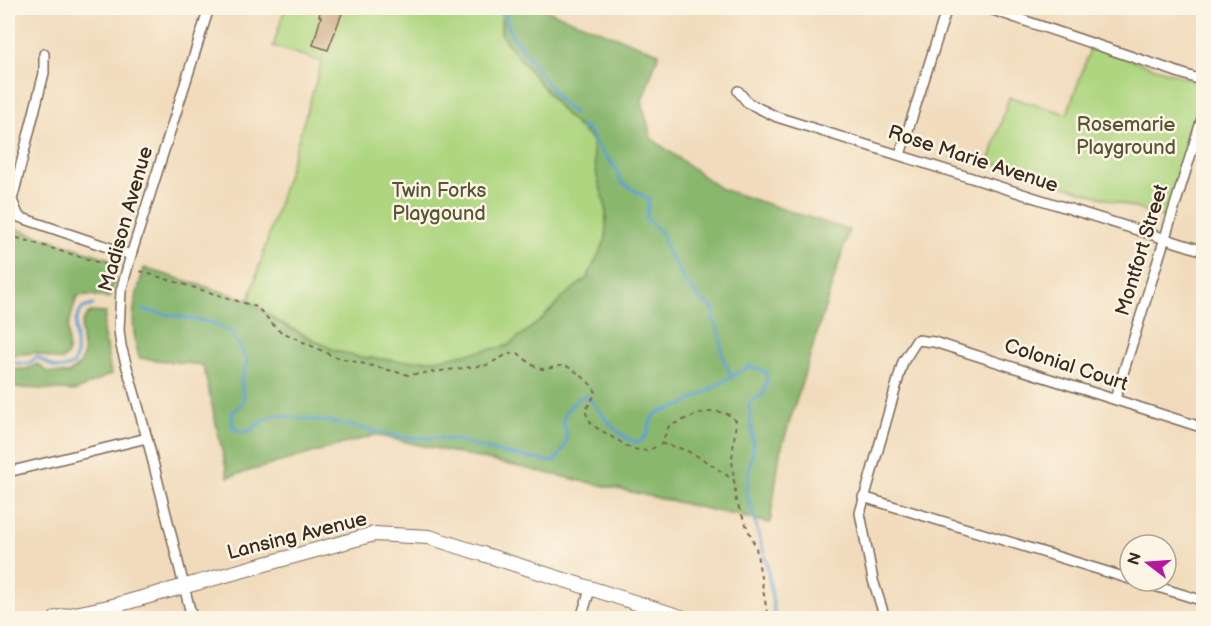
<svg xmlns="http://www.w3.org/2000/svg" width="1211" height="626" viewBox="0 0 1211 626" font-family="'Balsamiq Sans',sans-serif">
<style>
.green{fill:#aed680;stroke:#74804f;stroke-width:1.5}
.forest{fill:#8ab76e;stroke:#627046;stroke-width:1.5}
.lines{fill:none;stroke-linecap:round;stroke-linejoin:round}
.stream{stroke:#5ca1d1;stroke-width:3}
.building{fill:#c79f74}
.street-casing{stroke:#7b6855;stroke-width:12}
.secondary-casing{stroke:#7b6855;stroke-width:16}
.path{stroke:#7b6855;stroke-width:2;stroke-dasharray:4.5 4.5;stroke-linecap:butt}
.street{stroke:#fff;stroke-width:9}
.secondary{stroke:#fff;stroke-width:14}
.labels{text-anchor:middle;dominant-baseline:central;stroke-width:5;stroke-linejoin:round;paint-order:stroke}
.park-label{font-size:20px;fill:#585536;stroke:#fcf5e5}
.street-label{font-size:20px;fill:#3b2a1e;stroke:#fcf5e5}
</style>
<rect width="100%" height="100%" fill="#fcf5e5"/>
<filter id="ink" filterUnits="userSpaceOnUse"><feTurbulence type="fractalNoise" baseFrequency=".0167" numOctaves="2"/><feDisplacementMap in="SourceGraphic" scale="12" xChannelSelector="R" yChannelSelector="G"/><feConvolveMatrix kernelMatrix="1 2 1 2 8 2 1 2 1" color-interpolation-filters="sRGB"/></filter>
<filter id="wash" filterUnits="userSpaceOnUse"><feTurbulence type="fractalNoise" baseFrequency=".008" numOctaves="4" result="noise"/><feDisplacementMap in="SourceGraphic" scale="24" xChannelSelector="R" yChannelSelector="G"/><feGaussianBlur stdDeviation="1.35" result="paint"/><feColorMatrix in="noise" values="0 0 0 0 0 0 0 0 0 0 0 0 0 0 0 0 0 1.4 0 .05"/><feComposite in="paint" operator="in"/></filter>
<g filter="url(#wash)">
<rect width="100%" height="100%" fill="#f1dbbc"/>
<g class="green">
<polygon points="285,8 502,8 501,35 563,112 591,139 597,176 606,207 606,239 587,278 563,297 541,320 507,346 435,360 400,361 359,357 334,350 276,320 249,300 322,62 273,46"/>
<polygon points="1091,47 1198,82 1202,86 1203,97 1167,218 989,162 1009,97 1067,114"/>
</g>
<g class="forest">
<path d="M502,8H540L659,53L642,101L651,138L721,189L849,230L780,453L770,523L375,435L228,477L203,365L139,358C129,319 133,305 144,268L249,300L275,320L301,334L333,350L359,357L400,361L435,360L507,346L541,320L563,297L587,278L606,239V207L597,176L591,139L563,112L501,35Z"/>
<polygon points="8,226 107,258 114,264 114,284 110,298 90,295 77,296 68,327 68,355 61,361 35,353 11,355 8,351 11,327 8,320"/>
<path d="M90,312L106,313L103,330L111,374L75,391L8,387V369H27L38,364L47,372L68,374C71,371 76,368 79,365C92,348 70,331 90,312Z"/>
</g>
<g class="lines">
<g class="stream">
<polyline points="506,8 506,19 511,34 559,100 575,114"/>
<path d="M581,125L589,132L599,148L616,169L621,182L648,199L649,202L646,218L663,234L665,247L687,284L701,300L714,309L713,321C722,332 720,344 723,357C724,363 729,370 731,375"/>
<path d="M143,310L209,322L232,332L247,361L241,382L244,399L242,404L232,413L233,428L243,432L251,430L261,422L276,415L337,423L402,437L451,439L502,453L553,462C561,455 569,443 566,432C566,430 563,424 563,423C562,412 575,401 583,396L588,397C600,411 620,442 639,442L647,435L652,417L659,412L683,405L750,366L766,372L767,382L762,396L753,399L749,405L754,449L750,463L746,490L767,564L775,618"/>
<path d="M8,362L28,364L37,357C51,365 57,374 74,364C82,343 67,327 83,308L93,305"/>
</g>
</g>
<g id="blocks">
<polygon class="building" points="321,8 344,8 328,50 313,45 321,17 319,16"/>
</g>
</g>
<g filter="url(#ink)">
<use href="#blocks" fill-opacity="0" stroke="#7b6855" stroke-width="1.5"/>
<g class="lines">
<defs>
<g id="street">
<polyline points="987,8 1204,81"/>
<polyline points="44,54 44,73 12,200 19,217 131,255"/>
<polyline points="738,91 748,103 777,117 1204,251"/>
<polyline points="900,155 947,8"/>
<polyline points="1115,399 1204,112"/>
<polyline points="8,472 147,438"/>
<polyline points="863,497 1130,579"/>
<polyline points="1138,581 1204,601"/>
<polyline points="192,618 147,438 121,346 119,330 121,291 131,255 209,8"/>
<polyline points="581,618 590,590"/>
<polyline points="885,618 873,580 860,513 903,362 917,340 934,342 1204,428"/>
</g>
<polyline id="secondary" points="56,618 113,606 374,534 429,537 684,618"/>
</defs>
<use href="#street" class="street-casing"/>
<use href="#secondary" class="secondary-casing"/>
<g class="path">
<polyline points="8,235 110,266 114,270"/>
<path d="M140,271L257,307L278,330L333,356L408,375L487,365L508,354L518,353C524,358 531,365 538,368C548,372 555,364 565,366C574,368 594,385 596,393L585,411L592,425L632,449L648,451L661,444L669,426C689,418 719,401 736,421L732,459L736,501L756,548L768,618"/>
<path d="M661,444C690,447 711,465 735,481"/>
</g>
<use href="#street" class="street"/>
<use href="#secondary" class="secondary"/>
</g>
</g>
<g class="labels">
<g class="park-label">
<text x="1126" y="125">Rosemarie<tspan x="1126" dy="23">Playground</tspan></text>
<text x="439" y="191">Twin Forks<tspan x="439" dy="23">Playgound</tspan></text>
</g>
<g class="street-label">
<text transform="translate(973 159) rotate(18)">Rose Marie Avenue</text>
<text transform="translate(126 219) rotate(-74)">Madison Avenue</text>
<text transform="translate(1142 250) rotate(-73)">Montfort Street</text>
<text transform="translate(1066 365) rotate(18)">Colonial Court</text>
<text transform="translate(297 536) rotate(-14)">Lansing Avenue</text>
</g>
</g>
<rect width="1211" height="626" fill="none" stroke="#fcf5e5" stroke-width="30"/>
<g transform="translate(1148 563) rotate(287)"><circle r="28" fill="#fcf5e5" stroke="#afa495" stroke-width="1.5"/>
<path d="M0-4.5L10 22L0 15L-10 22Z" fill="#b5179e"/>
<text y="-9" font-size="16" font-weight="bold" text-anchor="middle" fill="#3b2a1e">N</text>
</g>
</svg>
